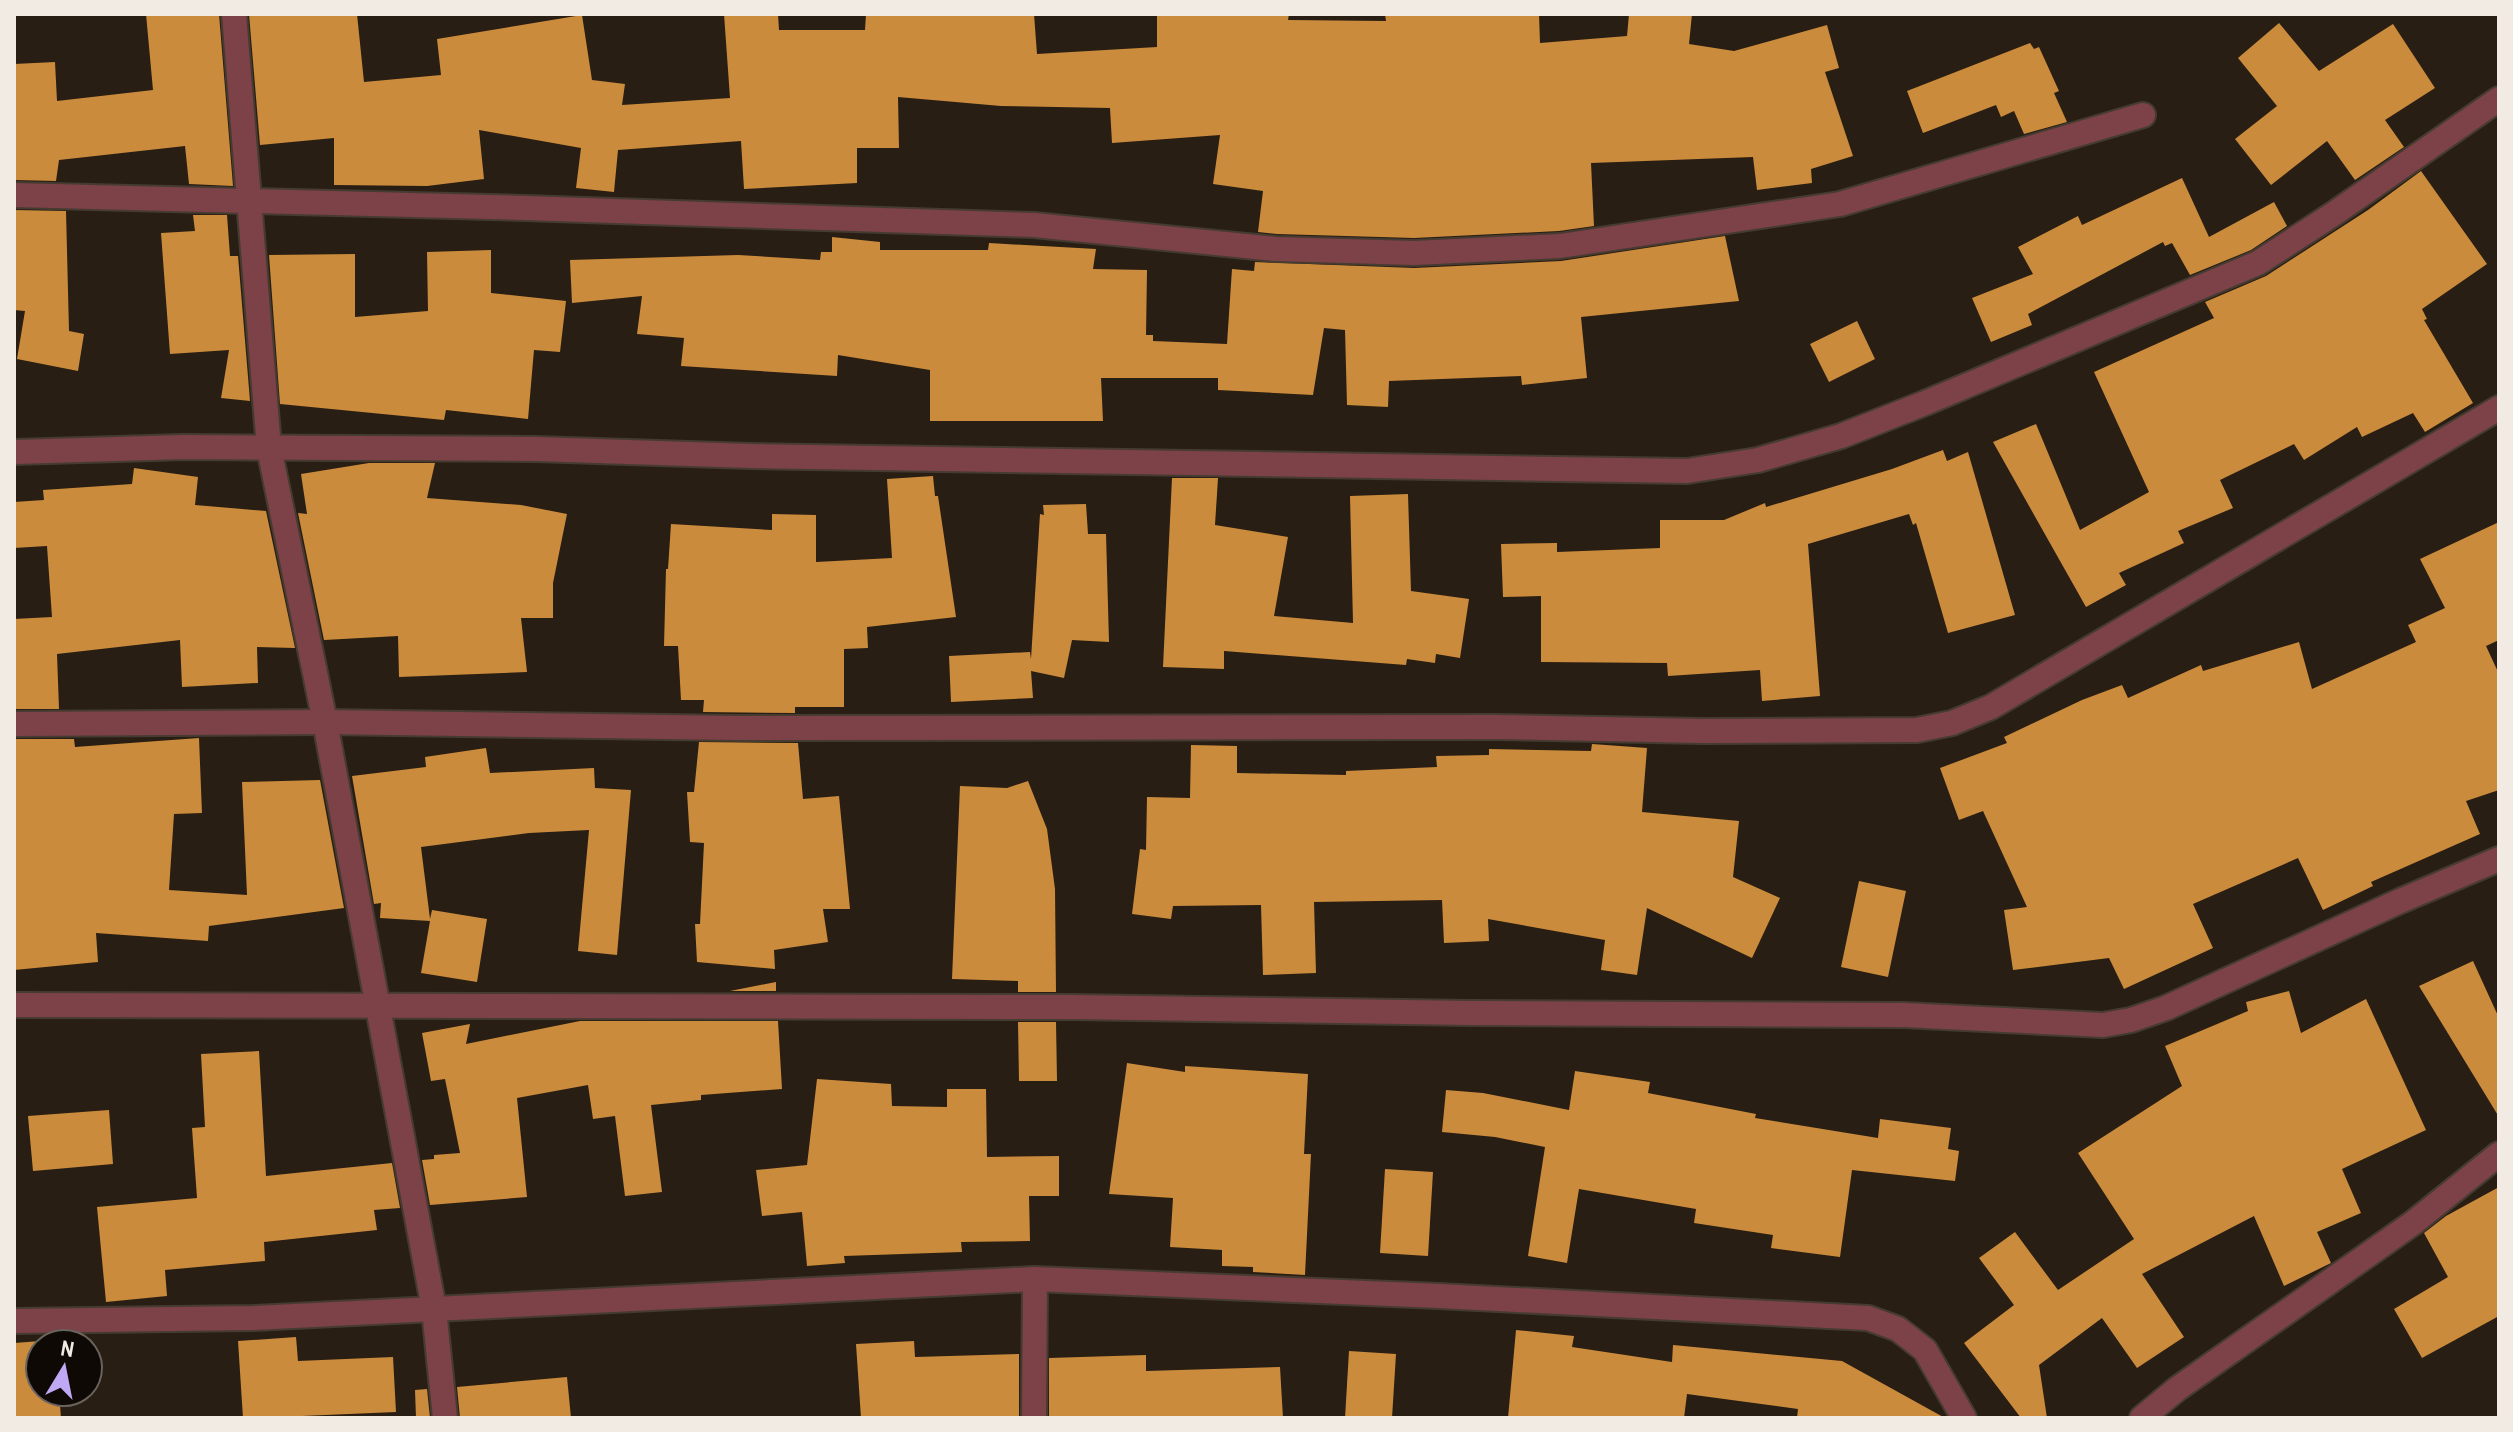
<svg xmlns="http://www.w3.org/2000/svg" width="2513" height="1432" viewBox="0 0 2513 1432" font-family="'Archivo Narrow',sans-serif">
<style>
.building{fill:#cb8b3c}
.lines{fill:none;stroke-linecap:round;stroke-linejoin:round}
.minor-casing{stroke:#453b30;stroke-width:28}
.minor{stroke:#7d4148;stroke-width:24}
</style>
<rect width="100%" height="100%" fill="#291e13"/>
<g class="building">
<polygon points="146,14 219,14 233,186 189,184 185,146 59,160 56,181 14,180 14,64 55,62 57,101 153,90"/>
<polygon points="249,14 357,14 364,82 441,75 437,39 582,15 592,80 625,84 622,105 730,98 724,14 778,14 779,30 865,30 866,14 1034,14 1037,54 1157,47 1157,14 1289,14 1288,20 1386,21 1385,14 1539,14 1540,43 1627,36 1629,14 1692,14 1689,44 1734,51 1827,25 1839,68 1825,72 1853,156 1811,169 1812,183 1757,190 1753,157 1591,163 1594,226 1559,231 1414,238 1277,234 1258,232 1263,191 1213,184 1220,135 1112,143 1110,108 1001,106 898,97 899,148 857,148 857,183 744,189 741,141 618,150 614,192 576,188 581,148 479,130 484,179 427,186 334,185 334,138 260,145"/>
<polygon points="2279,23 2319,71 2393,24 2435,88 2385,120 2404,147 2355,180 2327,141 2271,185 2235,139 2277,106 2238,58"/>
<polygon points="2030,43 2034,49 2039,47 2059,91 2054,93 2067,122 2024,134 2014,111 2001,117 1996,105 1923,133 1907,91"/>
<polygon points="2421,171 2487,264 2422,309 2427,319 2424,320 2473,403 2425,432 2413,413 2362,437 2357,427 2304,460 2294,444 2220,480 2233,508 2178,531 2184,543 2119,573 2126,585 2086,607 1993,442 2036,424 2080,530 2149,492 2094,372 2214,318 2205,302 2266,276 2368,210"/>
<polygon points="2182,178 2209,237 2274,202 2287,226 2251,250 2190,275 2172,243 2165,246 2163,242 2028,314 2032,325 1991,342 1972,298 2033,274 2018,247 2078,216 2082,225"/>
<polygon points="14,210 66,211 69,331 84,334 78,371 17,359 25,311 14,310"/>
<polygon points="193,215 227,215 230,256 238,256 250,401 221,398 229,350 170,354 161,233 195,231"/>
<polygon points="1725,236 1739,301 1581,317 1587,378 1522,385 1521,376 1389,381 1388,407 1347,405 1345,330 1324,328 1313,395 1218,390 1218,378 1101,378 1103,421 930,421 930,370 838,355 837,376 681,366 684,338 637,334 642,296 572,303 570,260 738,255 820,260 821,252 832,252 832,237 880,242 880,250 988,250 989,243 1096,249 1093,269 1147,270 1146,335 1153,335 1153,341 1227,344 1232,269 1254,271 1255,262 1414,268 1561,261"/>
<polygon points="491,250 491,293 566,301 560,352 534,350 528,419 446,410 444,420 280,404 269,255 355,254 355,317 428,311 427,252"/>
<polygon points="1857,321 1875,359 1829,382 1810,344"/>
<polygon points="1943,450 1947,461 1968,452 2015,615 1948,633 1916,523 1913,525 1909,514 1808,544 1820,696 1762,701 1760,670 1668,676 1667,663 1541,662 1541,596 1503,597 1501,544 1557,543 1557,552 1660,548 1660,520 1724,520 1765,503 1766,507 1892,469"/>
<polygon points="369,463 435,463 427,498 521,505 567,514 553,583 553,618 521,618 527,672 399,677 398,636 324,640 298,513 307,514 301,474"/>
<polygon points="134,468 198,477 195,505 266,511 295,648 257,647 258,683 182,687 180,640 57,654 59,709 14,709 14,619 52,617 47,546 14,548 14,502 44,500 43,490 132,484"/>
<polygon points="933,476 935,496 938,496 956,617 867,627 868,648 844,649 844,707 795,707 795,713 703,712 704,700 681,700 678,646 664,646 666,569 668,569 671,524 772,530 772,514 816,515 816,562 892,558 887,479"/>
<polygon points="1172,478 1218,478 1215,525 1288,537 1274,616 1353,623 1350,496 1408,494 1411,591 1469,599 1460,658 1436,654 1435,663 1407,659 1406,665 1224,651 1224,669 1163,667"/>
<polygon points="1086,504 1088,534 1106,534 1109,642 1072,640 1064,678 1031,671 1033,698 951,702 949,656 1030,652 1031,659 1040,514 1044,515 1043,505"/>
<polygon points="2499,522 2499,640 2486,646 2499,674 2499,790 2466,801 2480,834 2371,882 2373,886 2323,910 2298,858 2193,904 2213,948 2124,989 2109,958 2013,970 2004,910 2027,907 1983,811 1959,820 1940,768 2007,743 2004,737 2082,700 2122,685 2128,698 2201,665 2203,671 2299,642 2312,689 2416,642 2408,625 2445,608 2420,559"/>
<polygon points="199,738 202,813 174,814 169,890 247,895 242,782 320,780 344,908 209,926 208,941 96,933 98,962 14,970 14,739 74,739 75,747"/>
<polygon points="699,742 798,743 803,799 839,796 850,909 823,909 828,942 774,950 775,969 697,962 695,924 700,924 704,843 690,842 687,792 694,792"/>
<polygon points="1592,744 1647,748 1642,812 1739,821 1733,877 1780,898 1752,958 1647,908 1637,975 1601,970 1605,940 1488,919 1489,941 1444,943 1442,900 1314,902 1316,973 1263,975 1261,905 1173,906 1171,919 1132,914 1140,849 1146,850 1147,797 1190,798 1191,745 1237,746 1237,773 1346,775 1346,771 1437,767 1436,756 1489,755 1489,749 1591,751"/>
<polygon points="486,748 490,773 594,768 595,788 631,790 617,955 578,951 589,830 529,833 421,847 430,919 432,910 487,919 477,982 421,973 430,921 380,918 381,903 374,904 352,776 426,767 425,757"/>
<polygon points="1028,781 1047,829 1055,889 1056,992 1018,992 1018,981 952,979 960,786 1007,788"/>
<polygon points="1859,881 1906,891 1888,977 1841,967"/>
<polygon points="2473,961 2499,1018 2499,1117 2419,986"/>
<polygon points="776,982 776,991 730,991"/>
<polygon points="2289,991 2301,1033 2366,999 2426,1130 2342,1169 2361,1213 2317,1232 2331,1263 2284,1286 2254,1216 2142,1274 2184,1337 2137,1368 2102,1318 2039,1365 2047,1418 2021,1418 1964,1343 2014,1305 1979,1258 2015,1232 2058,1290 2134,1239 2078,1153 2182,1086 2165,1046 2248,1011 2246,1002"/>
<polygon points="580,1021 778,1021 782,1089 701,1095 701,1100 651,1105 662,1192 625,1196 615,1116 593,1119 588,1085 517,1098 527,1197 430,1205 422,1160 434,1159 434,1155 460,1153 445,1079 431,1081 422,1033 470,1024 466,1044"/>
<polygon points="1018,1022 1056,1022 1057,1081 1019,1081"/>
<polygon points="259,1051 266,1176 392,1163 400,1208 374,1210 377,1230 264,1242 265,1261 165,1270 167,1296 106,1302 97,1207 197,1198 192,1128 205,1127 201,1054"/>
<polygon points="1127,1063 1185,1072 1185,1066 1308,1074 1304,1154 1311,1154 1305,1275 1253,1272 1253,1267 1222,1266 1222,1250 1170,1247 1173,1198 1109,1194"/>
<polygon points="1575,1071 1650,1082 1648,1093 1756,1114 1755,1118 1878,1138 1880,1119 1951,1128 1948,1149 1959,1151 1955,1181 1852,1170 1840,1257 1771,1248 1773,1235 1694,1223 1696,1209 1579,1189 1567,1263 1528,1256 1545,1147 1495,1137 1442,1132 1446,1090 1483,1093 1569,1110"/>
<polygon points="817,1079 891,1084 892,1106 947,1107 947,1089 986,1089 987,1157 1059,1156 1059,1196 1029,1196 1030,1241 961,1242 962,1252 844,1256 845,1263 807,1266 802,1212 762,1216 756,1170 807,1165"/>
<polygon points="109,1110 113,1164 33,1171 28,1116"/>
<polygon points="1385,1169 1433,1172 1428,1256 1380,1253"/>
<polygon points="2499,1187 2499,1316 2422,1358 2394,1309 2448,1277 2424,1233 2446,1216"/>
<polygon points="1516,1330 1574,1336 1572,1347 1672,1362 1673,1345 1842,1361 1945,1418 1797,1418 1798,1409 1687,1394 1684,1418 1508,1418"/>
<polygon points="296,1337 298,1361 393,1357 396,1412 302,1416 302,1418 243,1418 238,1341"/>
<polygon points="54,1340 54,1344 40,1344 40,1392 59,1392 61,1418 14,1418 14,1343"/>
<polygon points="914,1341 915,1357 1019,1354 1019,1418 861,1418 856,1344"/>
<polygon points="1349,1351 1396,1354 1392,1418 1345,1418"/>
<polygon points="1146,1355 1146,1371 1280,1367 1283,1418 1049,1418 1049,1358"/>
<polygon points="567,1377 571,1418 460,1418 457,1387"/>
<polygon points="427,1389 430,1418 416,1418 415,1390"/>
</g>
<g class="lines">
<defs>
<g id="minor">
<polyline points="234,14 269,448 325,722 434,1309 445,1418"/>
<polyline points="14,195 525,208 1034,225 1276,249 1414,253 1560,246 1840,204 2143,115"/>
<polyline points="14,452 184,447 536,449 750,456 1687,471 1758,460 1841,436 1925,403 2258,263 2332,215 2499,99"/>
<polyline points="14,724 325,722 737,728 1498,727 1702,731 1917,730 1952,723 1991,707 2499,408"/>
<polyline points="14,1005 1070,1007 1471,1013 1904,1015 2103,1025 2131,1020 2166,1008 2400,901 2499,859"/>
<polyline points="14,1321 253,1318 1035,1279 1439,1296 1868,1318 1898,1329 1925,1350 1964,1418"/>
<polyline points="1034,1418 1035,1279"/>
<polyline points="2142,1418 2177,1389 2413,1223 2499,1154"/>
</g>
</defs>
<use href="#minor" class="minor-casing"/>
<use href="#minor" class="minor"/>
</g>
<rect width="2513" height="1432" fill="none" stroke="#f2ebe3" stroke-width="32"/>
<g transform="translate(64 1368) rotate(10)"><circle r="38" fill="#0e0905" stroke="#69635e" stroke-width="2"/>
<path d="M0-6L14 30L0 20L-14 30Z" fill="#bfa8f4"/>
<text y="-12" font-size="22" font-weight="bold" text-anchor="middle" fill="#f2ebe3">N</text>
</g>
</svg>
